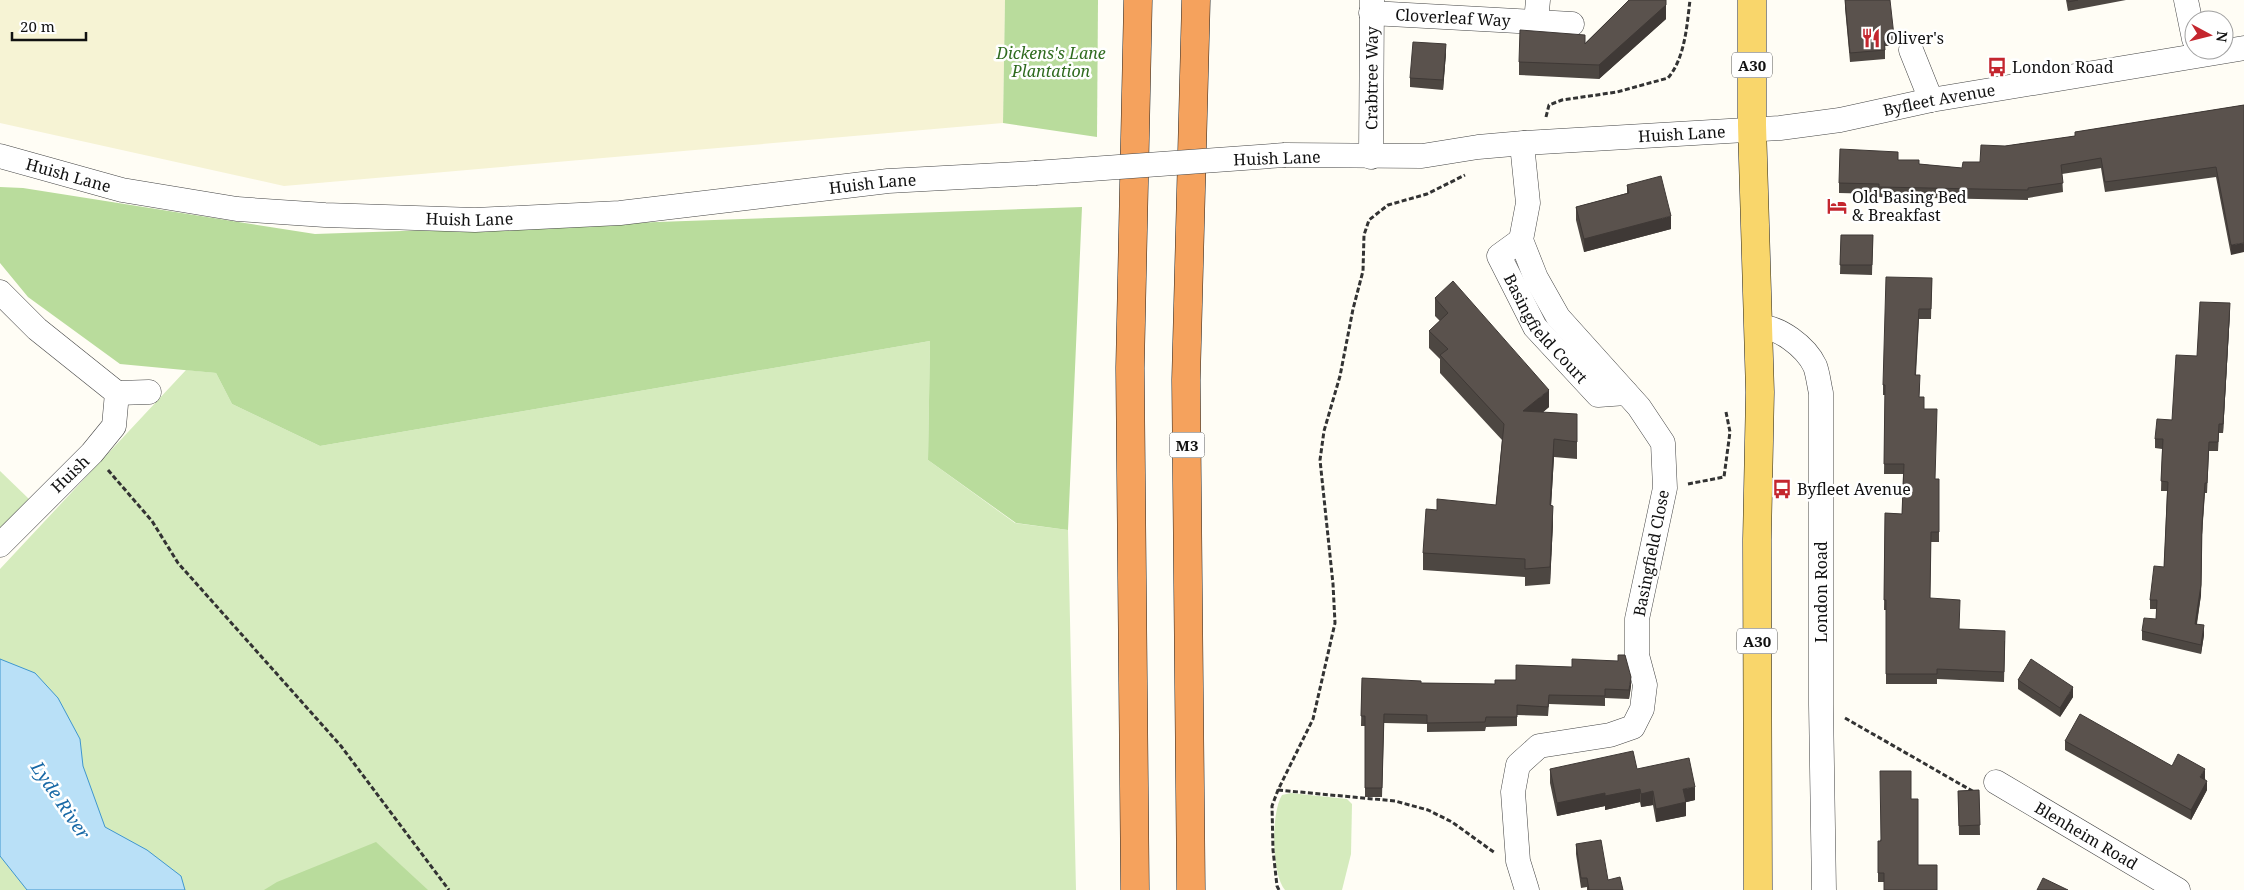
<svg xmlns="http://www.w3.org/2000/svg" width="2244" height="890" viewBox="0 0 2244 890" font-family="'Noto Serif',serif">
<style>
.farmland{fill:#f6f3d4}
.green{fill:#d5ebbd}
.forest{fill:#b9dc9c}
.water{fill:#b9e0f7;stroke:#3f96cf}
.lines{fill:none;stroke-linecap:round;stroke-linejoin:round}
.minor-casing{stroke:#444;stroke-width:25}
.major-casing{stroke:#222;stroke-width:29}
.highway-casing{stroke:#222;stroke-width:29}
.path{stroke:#333;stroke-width:3;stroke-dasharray:5 2.5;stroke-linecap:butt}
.minor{stroke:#fff;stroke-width:24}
.major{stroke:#f9d66b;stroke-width:28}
.highway{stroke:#f5a25d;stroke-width:28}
.minor-bridge-casing{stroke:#444;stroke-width:25;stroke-linecap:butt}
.minor-bridge{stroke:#fff;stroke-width:24}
.wall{fill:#4d4742}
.shaded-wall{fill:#3f3936}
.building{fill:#5a524d;stroke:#3f3936}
.labels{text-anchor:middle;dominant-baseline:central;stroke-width:5;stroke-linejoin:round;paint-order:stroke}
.shield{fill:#fff;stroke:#585858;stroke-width:1}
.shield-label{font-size:15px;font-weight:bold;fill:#111}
.street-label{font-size:16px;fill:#111;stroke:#fff}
.poi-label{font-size:16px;fill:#111;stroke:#fff;text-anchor:start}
.park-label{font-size:16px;font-style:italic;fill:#2f6b1f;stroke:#fff}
.water-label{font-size:18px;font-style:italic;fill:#1768a6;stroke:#fff}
</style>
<rect width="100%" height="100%" fill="#fffdf5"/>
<polygon class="farmland" points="0,0 1005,0 1003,123 284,186 0,123"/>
<g class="green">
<polygon points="930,341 928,460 1015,523 1068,530 1076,890 0,890 0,569 186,370 216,373 232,404 320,446"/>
<polygon points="0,471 29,499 0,531"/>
<path d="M1291,793L1347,799L1352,804L1351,854L1342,890H1285C1271,874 1271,812 1282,795Z"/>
</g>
<g class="forest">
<polygon points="1005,0 1098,0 1097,137 1003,123"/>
<polygon points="0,187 23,188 315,234 1082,207 1068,530 1016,523 928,460 930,341 320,446 232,404 216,373 120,364 28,297 0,263"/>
<polygon points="376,842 428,890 264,890 277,882"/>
</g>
<polygon class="water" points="0,659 35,673 58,698 80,739 83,766 105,827 147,850 181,876 185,890 27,890 0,856"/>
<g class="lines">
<defs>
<g id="minor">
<polyline points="2186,0 2194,39"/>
<path id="s1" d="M1371,13L1572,24"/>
<polyline points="1536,22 1538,0"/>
<polyline points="1911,50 1931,100"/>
<polyline points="1524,143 1523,154 1528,203 1521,240 1536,278 1558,317 1639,407 1663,443 1665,488 1637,619 1637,655 1645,685 1642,709 1633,727 1610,735 1539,746 1518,765 1513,792 1518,861 1527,890"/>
<path id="s2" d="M1285,155L1422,156L1478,147L1524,143L1780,128L1840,120L1931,100L2244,48"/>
<path id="s3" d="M0,156L122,190L237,209L325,215L475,220L620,213L888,181L1035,173"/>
<path id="s4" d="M1371,157L1372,0"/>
<path id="s5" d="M1521,240L1499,256L1535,327L1598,395L1626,393"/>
<polyline points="0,292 37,329 117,393 114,426 92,453 0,545"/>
<path d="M1758,327C1779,326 1806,347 1815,366C1818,374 1819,385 1821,393V705L1824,890"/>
<polyline points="117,393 149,392"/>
<path id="s6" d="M1996,782L2178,890"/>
</g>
<polyline id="major" points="1752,0 1752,125 1760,392 1757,540 1758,890"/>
<g id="highway">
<polyline points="1135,890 1130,368 1138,0"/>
<polyline points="1191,890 1186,380 1196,0"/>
</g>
</defs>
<use href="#minor" class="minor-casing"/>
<use href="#major" class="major-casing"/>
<use href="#highway" class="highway-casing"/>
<g class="path">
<path d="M1546,117L1549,105L1562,100L1617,92L1668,78C1685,58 1687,25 1690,0"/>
<polyline points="108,470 152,521 178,563 341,746 449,890"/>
<polyline points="1688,484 1724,477 1730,432 1726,412"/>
<polyline points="1845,718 1974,792"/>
<polyline points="1278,790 1395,801 1428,810 1452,822 1495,853"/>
<polyline points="1279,890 1277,886 1273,850 1272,806 1278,790 1313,719 1335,623 1333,584 1320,460 1324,431 1340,376 1353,309 1363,271 1364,235 1369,220 1388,205 1427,194 1465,175"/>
</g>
<use href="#minor" class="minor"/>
<use href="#major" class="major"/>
<use href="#highway" class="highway"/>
<defs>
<polyline id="minor-bridge" points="1035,173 1285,155"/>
</defs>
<use href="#minor-bridge" class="minor-bridge-casing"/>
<use href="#minor-bridge" class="minor-bridge"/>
</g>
<g class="wall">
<polygon points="1629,0 1666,0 1666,19 1599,79 1519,75 1519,62 1585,43"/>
<polygon points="1845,0 1894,36 1894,46 1885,46 1885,59 1850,62 1845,8"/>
<polygon points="2066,0 2126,0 2068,11"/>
<polygon points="1446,53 1443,90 1410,87 1410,78"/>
<polygon points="2244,105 2231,255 2216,177 2105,192 2101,168 2062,174 2063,192 2028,198 2028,200 1879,197 1879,194 1839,193 1839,183 1898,160 1919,164 1962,168 1980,162 2005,146 2075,136 2075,132"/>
<polygon points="1627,185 1671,229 1584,252 1576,220 1576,207 1627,193"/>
<polygon points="1841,235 1873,235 1872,275 1840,274"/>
<polygon points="1932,278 1931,319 1919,319 1916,375 1920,385 1919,397 1924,409 1935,479 1939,479 1939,542 1931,542 1930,598 1959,629 2005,641 2004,682 1937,679 1937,684 1886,684 1886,610 1884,610 1885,513 1902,514 1903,474 1884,474 1885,395 1883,395 1883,385"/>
<polygon points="1435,298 1549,407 1543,412 1577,442 1577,459 1554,457 1551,506 1553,523 1550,584 1525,586 1525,577 1423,570 1423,553 1437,510 1496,505 1502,440 1440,373 1440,359 1429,348 1429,331 1440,321 1435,316"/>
<polygon points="2230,312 2223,433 2219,433 2218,451 2209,451 2207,493 2205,493 2202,535 2201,595 2197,624 2204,635 2201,654 2142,640 2142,631 2156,619 2157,609 2150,609 2150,600 2164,567 2167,491 2161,491 2162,449 2155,448 2155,439 2172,420 2197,356"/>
<polygon points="1572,667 1631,686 1629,699 1605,698 1605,706 1549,704 1548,716 1517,715 1517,726 1486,727 1485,731 1427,732 1427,724 1384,723 1382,797 1365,797 1365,726 1361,726 1362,678 1421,683 1495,684 1516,680"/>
<polygon points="2018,680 2073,697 2060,717 2018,689"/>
<polygon points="2065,741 2172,766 2205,778 2207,790 2191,820 2065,750"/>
<polygon points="1550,769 1695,800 1686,802 1686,816 1656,822 1653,805 1641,807 1640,802 1605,810 1605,806 1557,816 1550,783"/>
<polygon points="1911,771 1884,882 1878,882 1878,841 1880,841"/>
<polygon points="1979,790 1980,835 1959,835 1958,791"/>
<polygon points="1576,844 1608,880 1623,890 1587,890 1587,887 1581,888 1576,854"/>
</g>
<g class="shaded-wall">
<polygon points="1666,0 1666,19 1599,79 1599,65"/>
<polygon points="1446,44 1446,53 1443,90 1443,80"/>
<polygon points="1671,216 1671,229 1584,252 1584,239"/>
<polygon points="2244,243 2244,252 2231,255 2231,245"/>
<polygon points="2230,303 2230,312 2223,433 2223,424"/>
<polygon points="1549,390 1549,407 1523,429 1523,411"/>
<polygon points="1554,439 1554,457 1550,523 1550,505"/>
<polygon points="2205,483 2202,535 2201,595 2195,634"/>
<polygon points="1553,506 1553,523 1550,584 1550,567"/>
<polygon points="2204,625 2204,635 2201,654 2201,645"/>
<polygon points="1631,677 1631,686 1629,699 1629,690"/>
<polygon points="2073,687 2073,697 2060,717 2060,708"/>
<polygon points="2205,769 2205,778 2200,786 2200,777"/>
<polygon points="2207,781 2207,790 2191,820 2191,810"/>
<polygon points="1695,787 1695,800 1683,803 1683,789"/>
<polygon points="1640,789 1640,802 1605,810 1605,796"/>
<polygon points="1653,791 1653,805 1641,807 1641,794"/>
<polygon points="1605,793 1605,806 1557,816 1557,803"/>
<polygon points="1686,802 1686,816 1656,822 1656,809"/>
</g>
<g class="building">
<polygon points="1629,0 1666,0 1666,5 1599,65 1519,62 1520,30 1585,35 1585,44"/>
<polygon points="1845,0 1890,0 1894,36 1884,37 1885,50 1850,53"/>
<polygon points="2068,0 2078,0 2068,2"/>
<polygon points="1413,42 1446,44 1443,80 1410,78"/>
<polygon points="2244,105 2244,243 2231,245 2216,167 2105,182 2101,158 2061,165 2063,183 2028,188 2028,190 1879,187 1879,184 1839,183 1840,149 1898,152 1898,160 1919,160 1919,164 1962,168 1963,162 1980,162 1981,145 2005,146 2075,136 2075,132"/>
<polygon points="1661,176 1671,216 1584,239 1576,207 1629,193 1627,185"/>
<polygon points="1841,235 1873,235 1872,265 1840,265"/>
<polygon points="1886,277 1932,278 1931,309 1919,309 1915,375 1920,375 1919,397 1924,397 1924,409 1937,409 1935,479 1939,479 1939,532 1931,532 1930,598 1960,600 1959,629 2005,631 2004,672 1937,669 1937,674 1886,674 1886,600 1884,600 1885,513 1902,514 1904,464 1884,464 1885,385 1883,385"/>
<polygon points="1453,281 1549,390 1523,411 1577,414 1577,442 1554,439 1550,505 1553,506 1550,567 1525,569 1525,559 1423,553 1426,509 1437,510 1437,499 1496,505 1504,424 1440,355 1448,349 1429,331 1448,313 1435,298"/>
<polygon points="2200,302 2230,303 2223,424 2219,424 2218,442 2209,442 2207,483 2205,483 2202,525 2201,585 2195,624 2204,625 2201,645 2142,631 2144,618 2156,619 2157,600 2150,600 2154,566 2164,567 2168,482 2161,481 2163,439 2155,439 2157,419 2172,420 2176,355 2197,356"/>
<polygon points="1618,655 1625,655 1631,677 1629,690 1605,689 1605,696 1549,695 1548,707 1517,705 1517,717 1486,717 1485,722 1427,723 1427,715 1384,714 1382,788 1365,788 1365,716 1361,716 1362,678 1421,681 1421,683 1495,684 1495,680 1516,680 1516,665 1572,667 1572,659 1618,661"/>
<polygon points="2031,659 2073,687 2060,708 2018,680"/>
<polygon points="2080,714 2172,766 2178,754 2205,769 2200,777 2207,781 2191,810 2065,741"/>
<polygon points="1633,751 1637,769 1689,758 1695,787 1683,789 1686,802 1656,809 1653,791 1641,794 1640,789 1605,796 1605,793 1557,803 1550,769"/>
<polygon points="1880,771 1911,771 1911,799 1918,799 1918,865 1937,865 1937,890 1884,890 1884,873 1878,873 1878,841 1881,841"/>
<polygon points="1979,790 1980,825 1959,826 1958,791"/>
<polygon points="1601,840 1608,880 1620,877 1623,890 1589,890 1587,878 1581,878 1576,844"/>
<polygon points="2043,878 2068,890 2037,890"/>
</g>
<defs>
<symbol id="restaurant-bare" viewBox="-9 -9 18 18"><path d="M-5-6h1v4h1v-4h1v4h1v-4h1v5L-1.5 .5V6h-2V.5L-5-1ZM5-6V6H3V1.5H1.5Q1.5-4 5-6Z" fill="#c4262e" stroke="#fff" stroke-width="2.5" paint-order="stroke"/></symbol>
<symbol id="bus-bare" viewBox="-9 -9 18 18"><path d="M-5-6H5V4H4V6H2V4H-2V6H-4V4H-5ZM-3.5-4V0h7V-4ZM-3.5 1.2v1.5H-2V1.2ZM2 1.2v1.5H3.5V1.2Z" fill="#c4262e" stroke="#fff" stroke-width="2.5" paint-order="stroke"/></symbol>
<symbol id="hotel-bare" viewBox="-9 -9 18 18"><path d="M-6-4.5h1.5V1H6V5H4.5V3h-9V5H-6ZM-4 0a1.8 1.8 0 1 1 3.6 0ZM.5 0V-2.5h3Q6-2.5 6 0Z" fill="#c4262e" stroke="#fff" stroke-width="2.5" paint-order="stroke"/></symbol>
</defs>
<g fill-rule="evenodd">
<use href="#restaurant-bare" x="1857" y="24" width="28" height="28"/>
<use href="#bus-bare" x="1983" y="53" width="28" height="28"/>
<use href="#hotel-bare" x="1823" y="192" width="28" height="28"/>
<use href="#bus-bare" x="1768" y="475" width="28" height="28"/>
</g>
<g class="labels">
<g class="shield">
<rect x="1732" y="52.5" width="40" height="25" rx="4"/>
<rect x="1169.5" y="432.5" width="35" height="25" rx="4"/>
<rect x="1737" y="628.5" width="40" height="25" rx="4"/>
</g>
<g class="shield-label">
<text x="1752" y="65">A30</text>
<text x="1187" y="445">M3</text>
<text x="1757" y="641">A30</text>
</g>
<g class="street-label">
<text stroke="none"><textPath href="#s1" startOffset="82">Cloverleaf Way</textPath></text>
<text stroke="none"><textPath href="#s4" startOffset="79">Crabtree Way</textPath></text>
<text stroke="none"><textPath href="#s2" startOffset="658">Byfleet Avenue</textPath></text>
<text stroke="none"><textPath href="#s2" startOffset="398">Huish Lane</textPath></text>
<text transform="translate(1277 158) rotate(-2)">Huish Lane</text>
<text stroke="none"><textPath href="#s3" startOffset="71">Huish Lane</textPath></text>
<text stroke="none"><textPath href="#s3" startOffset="881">Huish Lane</textPath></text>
<text stroke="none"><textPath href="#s3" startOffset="476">Huish Lane</textPath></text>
<text stroke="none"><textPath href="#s5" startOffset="114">Basingfield Court</textPath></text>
<text transform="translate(70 474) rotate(-44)">Huish</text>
<text transform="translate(1651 553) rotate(-79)">Basingfield Close</text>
<text transform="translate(1821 592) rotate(-90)">London Road</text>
<text stroke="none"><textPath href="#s6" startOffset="105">Blenheim Road</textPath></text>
</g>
<g class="poi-label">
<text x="1886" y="38">Oliver's</text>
<text x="2012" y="67">London Road</text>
<text x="1852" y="197">Old Basing Bed<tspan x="1852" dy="18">&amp; Breakfast</tspan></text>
<text x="1797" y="489">Byfleet Avenue</text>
</g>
<g class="park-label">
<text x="1051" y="53">Dickens's Lane<tspan x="1051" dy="18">Plantation</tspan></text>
</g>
<g class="water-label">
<text transform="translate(61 800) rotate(56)">Lyde River</text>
</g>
</g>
<g transform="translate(2209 35) rotate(97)"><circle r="24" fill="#ffffff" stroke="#a0a0a0"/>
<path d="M0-4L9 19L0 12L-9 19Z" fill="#c4262e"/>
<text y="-8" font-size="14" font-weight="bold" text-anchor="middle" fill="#111111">N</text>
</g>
<path d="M12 32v8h74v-8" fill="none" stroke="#111111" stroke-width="2.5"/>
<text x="20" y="32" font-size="15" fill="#111111" stroke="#ffffff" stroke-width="4" paint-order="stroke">20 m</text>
</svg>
